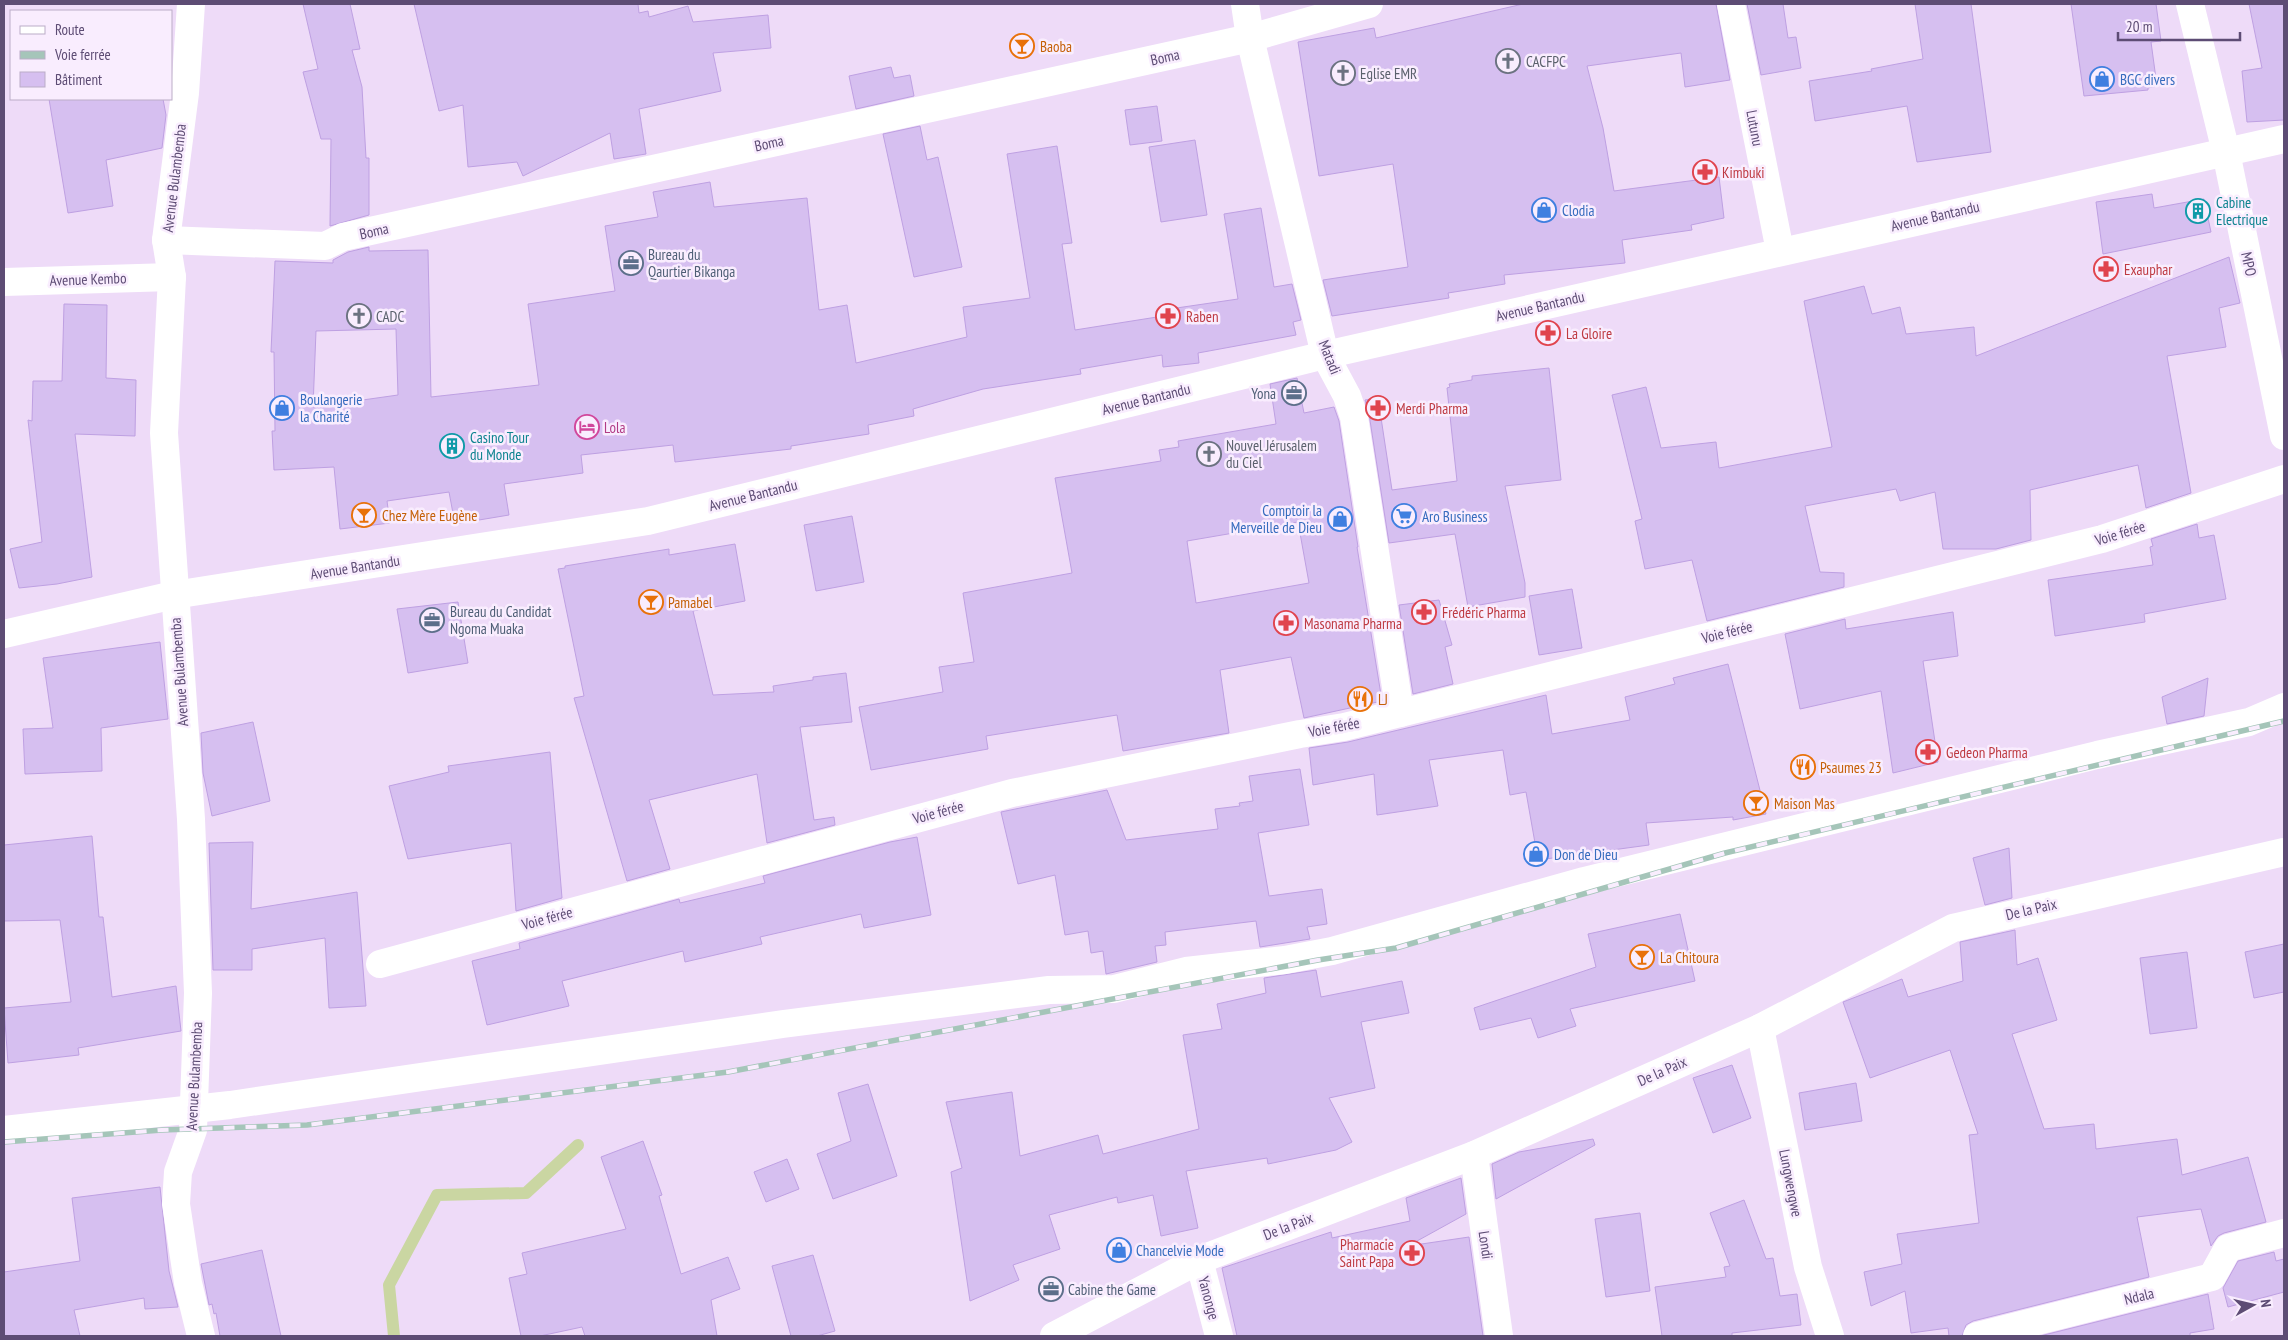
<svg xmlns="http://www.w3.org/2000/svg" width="2288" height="1340" viewBox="0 0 2288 1340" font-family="'PT Sans Narrow',sans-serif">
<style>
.residential{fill:#eedbf8;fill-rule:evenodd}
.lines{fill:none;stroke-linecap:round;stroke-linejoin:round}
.stream{stroke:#cad6a2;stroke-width:12}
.building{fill:#d6bff0;stroke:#bea0e2;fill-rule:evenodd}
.street{stroke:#fff;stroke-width:28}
.secondary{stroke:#fff;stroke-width:28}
.rail-casing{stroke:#a5c5b9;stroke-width:5.5}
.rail{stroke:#f9edfe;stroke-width:4;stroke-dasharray:11;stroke-linecap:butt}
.labels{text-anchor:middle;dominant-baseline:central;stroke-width:5;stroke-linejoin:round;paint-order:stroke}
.food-label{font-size:15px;fill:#c56008;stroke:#f9edfe;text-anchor:start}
.street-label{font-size:15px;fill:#5d4c74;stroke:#f9edfe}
.worship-label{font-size:15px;fill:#5b616d;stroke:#f9edfe;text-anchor:start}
.shop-label{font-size:15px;fill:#366cbe;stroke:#f9edfe;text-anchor:start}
.health-label{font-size:15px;fill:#be3a42;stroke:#f9edfe;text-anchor:start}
.culture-label{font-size:15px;fill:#0d838f;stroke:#f9edfe;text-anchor:start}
.service-label{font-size:15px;fill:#4e5e75;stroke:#f9edfe;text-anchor:start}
.hotel-label{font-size:15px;fill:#b23c85;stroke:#f9edfe;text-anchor:start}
</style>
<rect width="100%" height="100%" fill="#f5e7fb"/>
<path class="residential" d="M4,4H2284V1336H4ZM11,11H171V99H11Z"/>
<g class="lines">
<polyline class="stream" points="394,1336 389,1285 437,1195 526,1193 578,1145"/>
</g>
<g class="building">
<polygon points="303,4 350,4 360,49 352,50 362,87 366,158 369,158 369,215 330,226 331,139 321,139 303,72 318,69"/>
<polygon points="414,4 638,4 639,13 648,11 649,17 688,6 693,22 768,15 771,48 713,53 721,91 639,109 646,154 614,159 610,133 523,176 517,162 468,167 463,105 439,111"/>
<polygon points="1523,4 1716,4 1730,80 1685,87 1681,53 1587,66 1603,128 1614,191 1719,177 1724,218 1691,225 1692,230 1622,240 1625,263 1504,275 1505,284 1448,293 1449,298 1332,316 1323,280 1408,267 1393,164 1319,176 1298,42 1374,28 1376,38"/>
<polygon points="1747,4 1783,4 1788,38 1796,37 1801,68 1761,75"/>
<polygon points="1915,4 1971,4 1991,152 1917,162 1907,106 1815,121 1809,81 1872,71 1871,69 1923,59"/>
<polygon points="2071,4 2156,4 2161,41 2151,42 2157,86 2148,88 2148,90 2084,96"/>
<polygon points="2249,4 2284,4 2284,120 2247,122 2242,71 2262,68"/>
<polygon points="891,67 894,78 910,75 914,96 856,109 849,76"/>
<polygon points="49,99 163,99 166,115 162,148 106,160 113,206 68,213"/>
<polygon points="1157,106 1162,141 1130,145 1125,110"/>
<polygon points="920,126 927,160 938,157 962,267 914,277 883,134"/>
<polygon points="1195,140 1207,215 1161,222 1149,147"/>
<path d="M1057,146L1072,243L1062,244L1075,330L1157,317L1156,311L1238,299L1224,214L1261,208L1274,287L1292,284L1301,320L1293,322L1296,335L1198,353L1199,363L1163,367L1162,355L1080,369L1081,374L983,389L913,409L914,416L868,425L869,434L791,446V449L675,462L673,445L581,455L583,473L504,484L509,515L455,524L449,492L387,501L390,523L340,529L334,467L274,470L272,431H275L274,352H271L275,261L333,263V260L348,252L369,247V251L428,250L431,397L539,385L528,304L615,291L605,226L658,217L653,192L710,182L714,207L807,198L819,310L847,305L856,363L967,337L963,307L1030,298L1007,154ZM396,329L398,395L313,407L316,331Z"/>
<polygon points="2152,194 2154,208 2204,199 2211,232 2103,254 2096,202"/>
<polygon points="2229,257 2240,303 2219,308 2226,347 2167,356 2191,493 2146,508 2138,465 2030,490 2031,540 1996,549 1943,549 1935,492 1900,501 1896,489 1805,506 1820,572 1844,573 1844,587 1707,621 1692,560 1645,569 1635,521 1642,519 1612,395 1646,387 1661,448 1716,442 1719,468 1832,447 1804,301 1864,286 1872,314 1900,307 1906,334 1974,327 1976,356"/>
<polygon points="64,304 107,305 106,378 136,380 135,436 75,434 92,577 57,584 19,588 10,549 42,542 28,420 32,421 33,381 62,381"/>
<polygon points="1549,368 1561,480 1505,486 1525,583 1525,597 1468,607 1455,534 1389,543 1369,414 1365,400 1378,398 1392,490 1457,481 1447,388 1450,387 1449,384 1472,380 1472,376"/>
<path d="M1297,378L1304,413L1334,407L1339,421L1358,547H1357L1382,701L1304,718L1291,657L1220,670L1229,733L1123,751L1117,715L986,736L988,749L871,770L859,707L943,692L939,667L974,662L963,593L1072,573L1055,478L1161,461L1159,450L1179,447L1178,441L1276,424L1270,384ZM1298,522L1309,583L1196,603L1187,541Z"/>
<polygon points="852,516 864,582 816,591 804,525"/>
<polygon points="2197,524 2199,538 2214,535 2226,599 2144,614 2145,622 2055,636 2048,580 2153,565 2150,547 2153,546 2151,539"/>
<polygon points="735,544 745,601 693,611 713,695 774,692 773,686 813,680 813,677 846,673 852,722 800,727 814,820 834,817 835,825 767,843 757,774 649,800 670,869 627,881 574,698 584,696 558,569 565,568 565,566 669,549 669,555"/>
<polygon points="1572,589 1582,648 1539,655 1529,596"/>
<polygon points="1439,600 1452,645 1445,647 1453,684 1413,694 1399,605"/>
<polygon points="458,602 468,663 408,673 397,609"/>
<polygon points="1953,612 1958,656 1923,661 1938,762 1893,773 1881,691 1800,709 1785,634 1845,619 1846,629"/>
<polygon points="160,642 168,719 101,728 102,771 25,774 23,729 53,728 43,658"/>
<polygon points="1728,664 1766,814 1733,820 1733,817 1646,823 1649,845 1538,860 1526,792 1510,795 1503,750 1429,760 1438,806 1377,815 1374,774 1313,785 1309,748 1348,742 1546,695 1552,734 1630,720 1625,697 1675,684 1673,678"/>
<polygon points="2208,678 2204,716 2167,724 2162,697"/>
<polygon points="253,722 270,801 212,816 203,773 201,733"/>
<polygon points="550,752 562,898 516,911 511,843 408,859 389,786 449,772 448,766"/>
<polygon points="1300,769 1309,825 1258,833 1269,896 1322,889 1327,924 1307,927 1310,939 1260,947 1256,921 1165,932 1166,945 1155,946 1157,962 1106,974 1103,951 1091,953 1088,931 1065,935 1055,875 1018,884 1001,812 1107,790 1126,840 1218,829 1215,809 1240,806 1239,803 1253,801 1249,776"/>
<polygon points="92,836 99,917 103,917 112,997 176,986 181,1031 78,1048 79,1055 8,1063 4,1008 71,1002 60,920 4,921 4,845"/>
<polygon points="917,837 931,915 864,928 861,914 760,937 762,944 685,962 683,951 562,981 569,1006 487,1025 472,961 520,949 519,943 679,899 680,903 765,883 763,876 890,842"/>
<polygon points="253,842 251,909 357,892 366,1006 329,1008 325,938 252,949 252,970 213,970 209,843"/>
<polygon points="2009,848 2012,898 1985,905 1973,858"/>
<polygon points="1680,914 1695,981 1570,1009 1576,1026 1538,1038 1531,1018 1480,1030 1474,1008 1596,967 1588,934"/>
<polygon points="2015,930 2017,965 2038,958 2057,1020 2012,1034 2044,1129 2094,1124 2096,1149 2177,1139 2182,1175 2248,1157 2266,1222 2224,1233 2218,1236 2211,1246 2201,1209 2137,1217 2149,1277 1973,1321 1966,1325 1962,1336 1949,1336 1948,1328 1911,1333 1905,1291 1871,1306 1864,1272 1902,1264 1897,1234 1979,1223 1969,1135 1978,1134 1950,1050 1870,1078 1843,1002 1902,979 1908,997 1963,981 1960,942"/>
<polygon points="2284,944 2284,992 2254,998 2245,952"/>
<polygon points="2187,952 2197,1028 2150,1034 2140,958"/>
<polygon points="1316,970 1321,997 1402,981 1409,1013 1361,1022 1375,1088 1329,1098 1352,1142 1336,1150 1268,1164 1267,1158 1186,1171 1198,1228 1161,1236 1153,1195 1118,1203 1117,1197 1049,1215 1060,1249 1013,1265 1019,1280 970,1301 951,1172 962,1168 946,1102 1012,1092 1020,1156 1098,1135 1103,1154 1199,1129 1183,1035 1222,1029 1217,1004 1266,993 1264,978"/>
<polygon points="1732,1065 1751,1118 1713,1133 1693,1078"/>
<polygon points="1856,1083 1862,1121 1805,1130 1799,1093"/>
<polygon points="868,1084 897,1176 833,1199 817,1154 851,1141 838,1093"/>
<polygon points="1593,1139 1595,1145 1496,1199 1492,1164 1519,1152"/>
<polygon points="643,1141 662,1195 659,1196 681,1274 728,1257 740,1289 711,1300 717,1336 585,1336 582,1327 540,1336 521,1336 509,1278 527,1274 522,1253 626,1229 601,1157"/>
<polygon points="787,1159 799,1189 766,1202 754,1172"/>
<polygon points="1461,1178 1466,1214 1408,1246 1469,1237 1483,1336 1237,1336 1222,1268 1331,1232 1332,1238 1410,1221 1406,1198"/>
<polygon points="160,1187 169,1271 178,1307 145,1309 144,1298 74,1310 80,1336 4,1336 4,1272 80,1261 72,1198"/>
<polygon points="1744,1200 1766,1259 1773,1258 1780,1296 1797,1294 1801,1325 1732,1333 1732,1336 1662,1336 1655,1287 1726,1277 1724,1267 1730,1266 1710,1213"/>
<polygon points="1640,1213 1650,1291 1606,1297 1595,1219"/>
<polygon points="262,1250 281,1336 220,1336 216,1313 214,1314 212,1304 209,1305 201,1264"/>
<polygon points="2274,1252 2276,1261 2284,1259 2284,1292 2228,1307 2223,1288 2238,1261"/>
<polygon points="813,1255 835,1331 817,1336 791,1336 772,1266"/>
<polygon points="2208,1294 2214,1329 2190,1333 2190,1336 2040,1336"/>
</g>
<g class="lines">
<g class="street">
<polyline points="191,4 185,93 166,240 172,277 164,433 191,819 198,993 193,1130 178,1172 176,1204 188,1283 201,1336"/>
<polyline points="1245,4 1250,38 1325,355 1347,396 1354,417 1400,713"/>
<polyline points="1731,4 1780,251"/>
<polyline points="2190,4 2226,152 2284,436"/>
<polyline points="166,240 325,246 343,237 1250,38 1369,4"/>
<polyline points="4,282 172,277"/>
<polyline points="4,634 174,595 648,521 1325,355 2284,139"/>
<polyline points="380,964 1012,793 1300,734 1344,727 2102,539 2284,479"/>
<polyline points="1760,1028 1808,1267 1830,1336"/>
<polyline points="4,1130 230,1105 783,1024 1049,990 1114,989 1186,971 1285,960 1332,951 1584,881 2097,755 2249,722 2284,707"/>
<polyline points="1474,1155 1499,1336"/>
<polyline points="1199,1260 1219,1336"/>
<polyline points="1977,1336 2212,1277 2228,1248 2284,1233"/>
</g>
<polyline class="secondary" points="1054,1336 1199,1260 1474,1155 1760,1028 1953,928 2284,852"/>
<defs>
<polyline id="rail" points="4,1142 162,1130 307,1125 728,1072 1318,960 1396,948 1725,853 2284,721"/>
</defs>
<use href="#rail" class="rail-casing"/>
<use href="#rail" class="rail"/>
</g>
<defs>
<symbol id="bar-ring" viewBox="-11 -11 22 22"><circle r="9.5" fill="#f9edfe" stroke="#e8710a" stroke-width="1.5"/><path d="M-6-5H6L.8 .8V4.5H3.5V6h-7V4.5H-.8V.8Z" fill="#e8710a"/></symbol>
<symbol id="church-ring" viewBox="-11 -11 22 22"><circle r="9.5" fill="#f9edfe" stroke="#6b7280" stroke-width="1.5"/><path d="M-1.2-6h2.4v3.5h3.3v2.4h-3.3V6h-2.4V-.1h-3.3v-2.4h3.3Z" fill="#6b7280"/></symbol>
<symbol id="shop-ring" viewBox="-11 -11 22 22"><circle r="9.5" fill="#f9edfe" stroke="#3f7fe0" stroke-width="1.5"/><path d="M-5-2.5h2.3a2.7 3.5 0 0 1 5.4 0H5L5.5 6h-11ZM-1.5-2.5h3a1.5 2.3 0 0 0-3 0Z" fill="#3f7fe0"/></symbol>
<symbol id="pharmacy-ring" viewBox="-11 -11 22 22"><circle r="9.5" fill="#f9edfe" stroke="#e0444e" stroke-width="1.5"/><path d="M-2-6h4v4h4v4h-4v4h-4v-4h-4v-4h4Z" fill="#e0444e"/></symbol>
<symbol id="building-ring" viewBox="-11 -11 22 22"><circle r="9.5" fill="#f9edfe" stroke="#0f9aa8" stroke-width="1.5"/><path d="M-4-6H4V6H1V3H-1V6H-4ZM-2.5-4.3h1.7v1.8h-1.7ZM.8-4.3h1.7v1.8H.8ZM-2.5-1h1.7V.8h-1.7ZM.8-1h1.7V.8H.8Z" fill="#0f9aa8"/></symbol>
<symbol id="office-ring" viewBox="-11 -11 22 22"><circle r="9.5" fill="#f9edfe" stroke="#5c6f8a" stroke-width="1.5"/><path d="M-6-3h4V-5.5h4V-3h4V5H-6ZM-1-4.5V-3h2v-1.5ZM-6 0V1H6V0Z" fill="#5c6f8a"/></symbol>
<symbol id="hotel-ring" viewBox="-11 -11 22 22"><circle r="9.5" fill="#f9edfe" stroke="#d1479c" stroke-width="1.5"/><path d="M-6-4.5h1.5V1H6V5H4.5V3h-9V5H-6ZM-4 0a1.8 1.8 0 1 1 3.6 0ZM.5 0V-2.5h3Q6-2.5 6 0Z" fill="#d1479c"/></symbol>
<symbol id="supermarket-ring" viewBox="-11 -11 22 22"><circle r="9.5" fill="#f9edfe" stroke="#3f7fe0" stroke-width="1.5"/><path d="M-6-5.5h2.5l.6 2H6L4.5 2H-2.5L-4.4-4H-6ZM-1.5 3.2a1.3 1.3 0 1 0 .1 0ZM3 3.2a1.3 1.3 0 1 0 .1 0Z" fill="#3f7fe0"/></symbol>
<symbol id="restaurant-ring" viewBox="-11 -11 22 22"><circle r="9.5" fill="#f9edfe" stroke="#e8710a" stroke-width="1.5"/><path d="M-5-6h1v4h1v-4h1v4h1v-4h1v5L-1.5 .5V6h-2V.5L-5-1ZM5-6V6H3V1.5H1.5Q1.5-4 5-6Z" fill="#e8710a"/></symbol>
</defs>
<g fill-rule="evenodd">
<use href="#bar-ring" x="1008" y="32" width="28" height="28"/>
<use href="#church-ring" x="1494" y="47" width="28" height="28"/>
<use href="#church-ring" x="1329" y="59" width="28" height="28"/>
<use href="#shop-ring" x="2088" y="65" width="28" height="28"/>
<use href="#pharmacy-ring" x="1691" y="158" width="28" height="28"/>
<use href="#shop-ring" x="1530" y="196" width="28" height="28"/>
<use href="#building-ring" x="2184" y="197" width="28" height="28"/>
<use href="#office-ring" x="617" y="249" width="28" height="28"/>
<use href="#pharmacy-ring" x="2092" y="255" width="28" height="28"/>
<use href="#church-ring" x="345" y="302" width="28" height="28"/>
<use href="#pharmacy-ring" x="1154" y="302" width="28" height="28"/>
<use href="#pharmacy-ring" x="1534" y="319" width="28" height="28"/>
<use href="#office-ring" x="1280" y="379" width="28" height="28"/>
<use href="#shop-ring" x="268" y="394" width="28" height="28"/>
<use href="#pharmacy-ring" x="1364" y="394" width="28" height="28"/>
<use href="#hotel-ring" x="573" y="413" width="28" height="28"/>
<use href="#building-ring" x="438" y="432" width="28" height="28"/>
<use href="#church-ring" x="1195" y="440" width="28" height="28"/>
<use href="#bar-ring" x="350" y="501" width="28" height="28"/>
<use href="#supermarket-ring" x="1390" y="502" width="28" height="28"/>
<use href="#shop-ring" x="1326" y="505" width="28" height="28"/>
<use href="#bar-ring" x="637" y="588" width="28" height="28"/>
<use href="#pharmacy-ring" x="1410" y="598" width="28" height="28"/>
<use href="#office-ring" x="418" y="606" width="28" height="28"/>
<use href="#pharmacy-ring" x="1272" y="609" width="28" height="28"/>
<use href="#restaurant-ring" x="1346" y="685" width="28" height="28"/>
<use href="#pharmacy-ring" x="1914" y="738" width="28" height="28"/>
<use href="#restaurant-ring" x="1789" y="753" width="28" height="28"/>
<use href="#bar-ring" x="1742" y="789" width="28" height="28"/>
<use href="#shop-ring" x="1522" y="840" width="28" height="28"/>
<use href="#bar-ring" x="1628" y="943" width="28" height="28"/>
<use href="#shop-ring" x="1105" y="1236" width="28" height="28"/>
<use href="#pharmacy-ring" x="1398" y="1239" width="28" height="28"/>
<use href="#office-ring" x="1037" y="1275" width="28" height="28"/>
</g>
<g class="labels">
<g class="food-label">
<text x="1040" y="46">Baoba</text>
<text x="382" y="515">Chez Mère Eugène</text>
<text x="668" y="602">Pamabel</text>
<text x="1378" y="699">LJ</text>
<text x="1820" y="767">Psaumes 23</text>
<text x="1774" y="803">Maison Mas</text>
<text x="1660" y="957">La Chitoura</text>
</g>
<g class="street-label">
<text transform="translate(1165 57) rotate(-12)">Boma</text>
<text transform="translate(1755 128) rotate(79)">Lutunu</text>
<text transform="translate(769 143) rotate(-12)">Boma</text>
<text transform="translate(174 178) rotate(-83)">Avenue Bulambemba</text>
<text transform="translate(1935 216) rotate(-13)">Avenue Bantandu</text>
<text transform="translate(374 231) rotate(-12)">Boma</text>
<text transform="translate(2249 264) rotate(78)">MPO</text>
<text transform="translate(88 279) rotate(-2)">Avenue Kembo</text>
<text transform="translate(1540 306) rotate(-13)">Avenue Bantandu</text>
<text transform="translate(1330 357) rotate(68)">Matadi</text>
<text transform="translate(1146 399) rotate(-14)">Avenue Bantandu</text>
<text transform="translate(753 495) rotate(-14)">Avenue Bantandu</text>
<text transform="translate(2120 533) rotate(-17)">Voie férée</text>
<text transform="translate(355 567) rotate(-9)">Avenue Bantandu</text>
<text transform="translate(1727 632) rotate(-14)">Voie férée</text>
<text transform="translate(179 672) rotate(-94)">Avenue Bulambemba</text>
<text transform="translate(1334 727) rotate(-11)">Voie férée</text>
<text transform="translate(938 812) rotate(-15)">Voie férée</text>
<text transform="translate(2031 909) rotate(-13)">De la Paix</text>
<text transform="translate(547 918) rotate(-15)">Voie férée</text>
<text transform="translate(1662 1071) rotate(-24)">De la Paix</text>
<text transform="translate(194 1076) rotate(-87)">Avenue Bulambemba</text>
<text transform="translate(1791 1183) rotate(79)">Lungwengwe</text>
<text transform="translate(1288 1226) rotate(-21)">De la Paix</text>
<text transform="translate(1486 1245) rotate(82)">Londi</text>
<text transform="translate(2139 1296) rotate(-14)">Ndala</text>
<text transform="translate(1209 1298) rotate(75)">Yanonge</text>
</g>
<g class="worship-label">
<text x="1526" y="61">CACFPC</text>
<text x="1360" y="73">Eglise EMR</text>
<text x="376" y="316">CADC</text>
<text x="1226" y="445">Nouvel Jérusalem<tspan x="1226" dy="17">du Ciel</tspan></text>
</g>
<g class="shop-label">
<text x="2120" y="79">BGC divers</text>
<text x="1562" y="210">Clodia</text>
<text x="300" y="399">Boulangerie<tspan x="300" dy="17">la Charité</tspan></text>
<text x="1322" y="510" text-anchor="end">Comptoir la<tspan x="1322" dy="17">Merveille de Dieu</tspan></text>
<text x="1422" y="516">Aro Business</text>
<text x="1554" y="854">Don de Dieu</text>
<text x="1136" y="1250">Chancelvie Mode</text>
</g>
<g class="health-label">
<text x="1722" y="172">Kimbuki</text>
<text x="2124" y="269">Exauphar</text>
<text x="1186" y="316">Raben</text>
<text x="1566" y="333">La Gloire</text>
<text x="1396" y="408">Merdi Pharma</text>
<text x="1442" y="612">Frédéric Pharma</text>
<text x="1304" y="623">Masonama Pharma</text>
<text x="1946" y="752">Gedeon Pharma</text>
<text x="1394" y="1244" text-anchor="end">Pharmacie<tspan x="1394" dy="17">Saint Papa</tspan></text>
</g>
<g class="culture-label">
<text x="2216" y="202">Cabine<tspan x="2216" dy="17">Electrique</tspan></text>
<text x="470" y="437">Casino Tour<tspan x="470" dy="17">du Monde</tspan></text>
</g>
<g class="service-label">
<text x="648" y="254">Bureau du<tspan x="648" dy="17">Qaurtier Bikanga</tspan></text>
<text x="1276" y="393" text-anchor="end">Yona</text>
<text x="450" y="611">Bureau du Candidat<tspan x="450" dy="17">Ngoma Muaka</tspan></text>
<text x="1068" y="1289">Cabine the Game</text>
</g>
<g class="hotel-label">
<text x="604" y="427">Lola</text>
</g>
</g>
<rect width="2288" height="1340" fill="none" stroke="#5d4c74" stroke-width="10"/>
<rect x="10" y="10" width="162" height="90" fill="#f9edfe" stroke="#bbadc7"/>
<rect x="20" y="26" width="25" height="8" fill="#ffffff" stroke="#bbadc7"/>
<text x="55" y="35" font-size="15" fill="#5d4c74">Route</text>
<rect x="20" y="51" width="25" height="8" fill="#a5c5b9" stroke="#bbadc7"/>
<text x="55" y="60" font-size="15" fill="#5d4c74">Voie ferrée</text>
<rect x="20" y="72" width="25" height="15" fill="#d6bff0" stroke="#bbadc7"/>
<text x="55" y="85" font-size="15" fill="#5d4c74">Bâtiment</text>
<g transform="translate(2253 1305) rotate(82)" stroke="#f9edfe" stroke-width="4" paint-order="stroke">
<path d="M0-4L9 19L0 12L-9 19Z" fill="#5d4c74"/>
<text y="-8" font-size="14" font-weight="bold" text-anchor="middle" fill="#5d4c74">N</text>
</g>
<path d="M2118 32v8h122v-8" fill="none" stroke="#5d4c74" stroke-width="2.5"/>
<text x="2126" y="32" font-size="15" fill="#5d4c74" stroke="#f9edfe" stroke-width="4" paint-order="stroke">20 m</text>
</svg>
